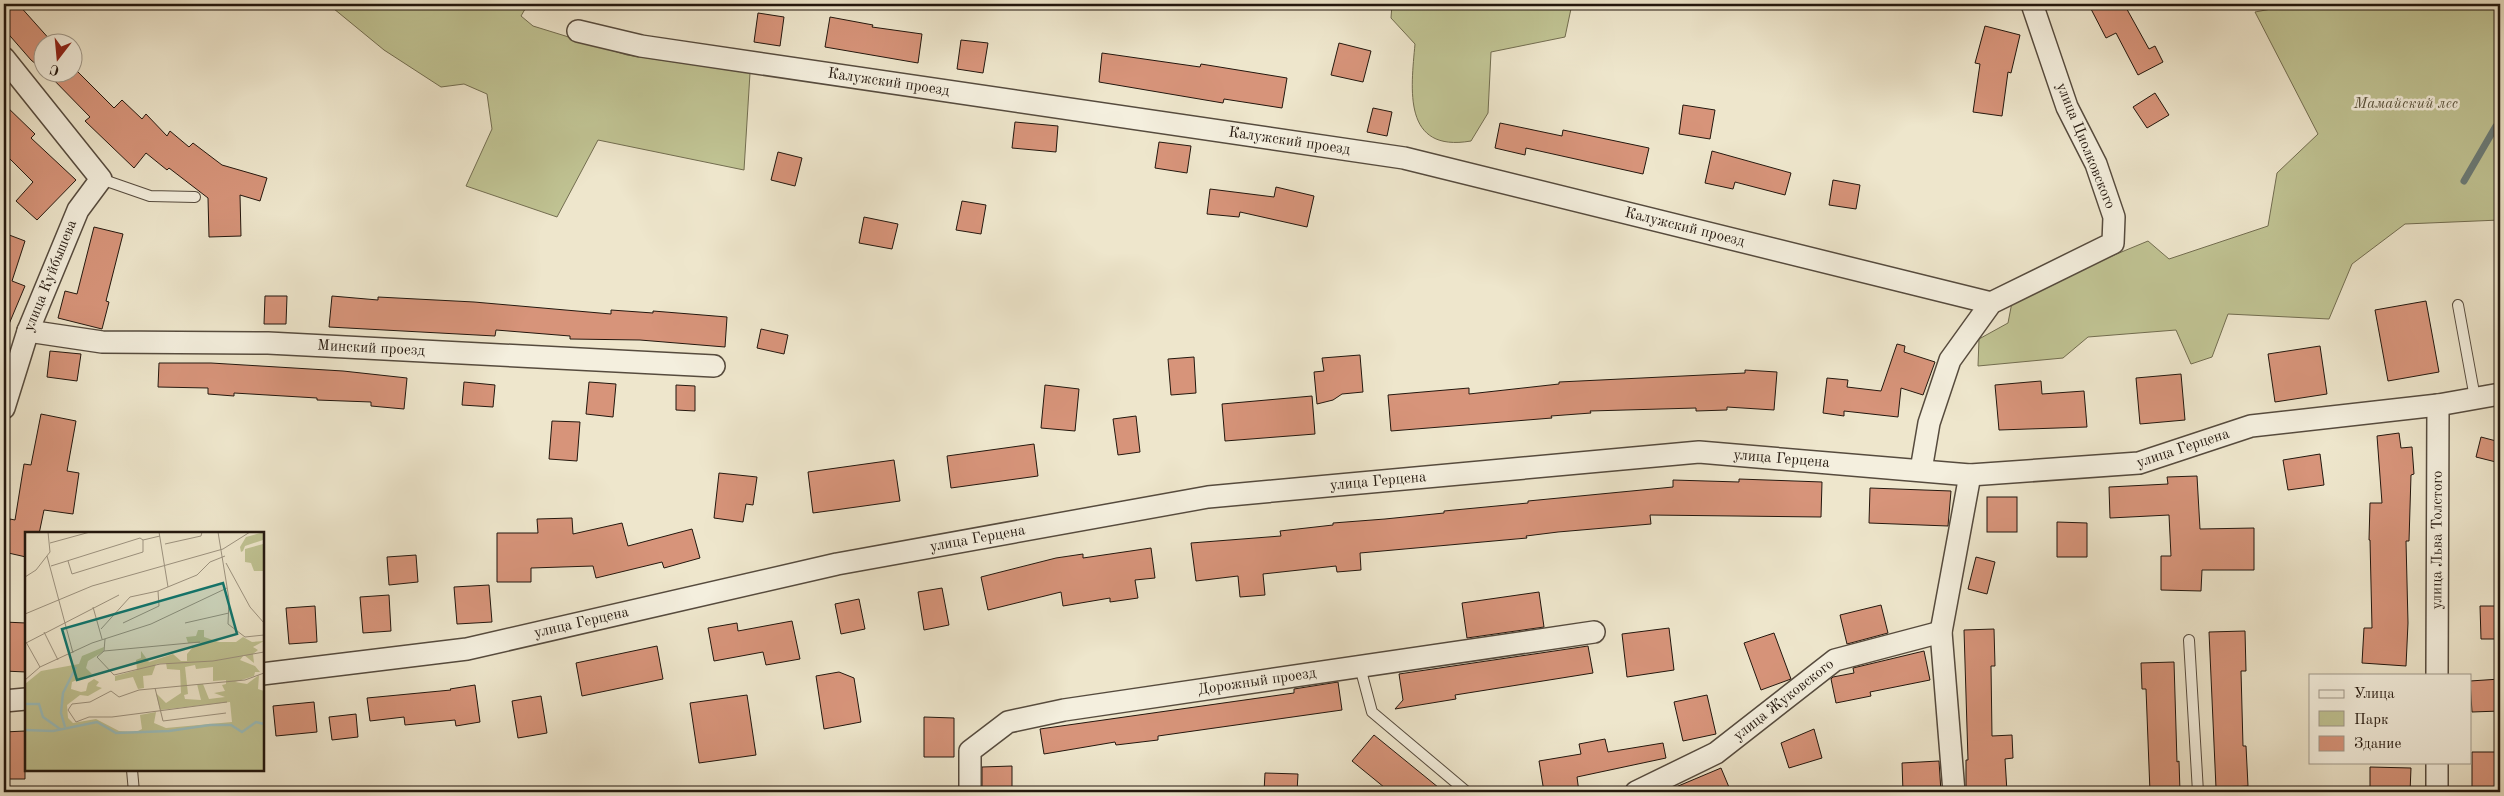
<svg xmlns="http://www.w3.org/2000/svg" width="2504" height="796" viewBox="0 0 2504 796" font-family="'Old Standard TT',serif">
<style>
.green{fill:#c0c393;stroke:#726d50}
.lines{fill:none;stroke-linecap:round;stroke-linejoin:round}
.stream{stroke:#6b7b77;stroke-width:7}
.building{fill:#d7947a;stroke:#23170e}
.lane-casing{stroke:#564b3e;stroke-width:12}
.street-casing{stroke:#564b3e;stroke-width:24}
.lane{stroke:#f4efde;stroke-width:10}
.street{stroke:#f4efde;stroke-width:21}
.labels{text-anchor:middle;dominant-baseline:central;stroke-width:5;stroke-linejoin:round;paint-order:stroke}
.street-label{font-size:15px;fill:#23170e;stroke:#f4efde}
.park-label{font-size:15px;font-style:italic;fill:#5a533d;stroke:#f4efde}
.inset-river{fill:none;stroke:#9bbebd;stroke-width:2.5}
.inset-road{fill:none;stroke:#9d9380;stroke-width:1}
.view{fill:#0f766e;fill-opacity:0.15;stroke:#0f766e;stroke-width:2.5}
.inset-edge{fill:none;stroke:#23170e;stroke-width:2.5}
</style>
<rect width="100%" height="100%" fill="#eee6cc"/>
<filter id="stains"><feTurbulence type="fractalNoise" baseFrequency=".004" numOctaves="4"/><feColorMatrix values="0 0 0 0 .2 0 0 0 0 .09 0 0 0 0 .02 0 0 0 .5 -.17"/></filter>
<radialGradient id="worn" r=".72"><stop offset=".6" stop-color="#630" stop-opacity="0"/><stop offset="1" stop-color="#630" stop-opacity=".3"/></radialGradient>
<g class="green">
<polygon points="328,4 528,4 521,16 533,26 627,55 750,73 744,170 598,140 557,217 466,186 492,129 487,94 464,84 441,87 384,50"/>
<path d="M1392,4H1572L1565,37L1491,52L1488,113L1471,141C1402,153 1411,89 1415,44L1391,18Z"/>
<polygon points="2298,4 2371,4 2408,9 2448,4 2500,4 2500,220 2405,224 2352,264 2329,319 2228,314 2212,357 2191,364 2176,330 2088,337 2063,358 1978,366 1979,339 2008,323 2013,297 2148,241 2169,259 2268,226 2277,173 2318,134 2255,12"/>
</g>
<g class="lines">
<polyline class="stream" points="2464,181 2496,126 2500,126"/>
</g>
<g class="building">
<polygon points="4,4 18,4 52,42 42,42 42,69 31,60 4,29"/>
<polygon points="2101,4 2124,4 2149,49 2155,46 2163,62 2138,75 2116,33 2106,38 2091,9"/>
<polygon points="758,13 784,17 780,46 754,42"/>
<polygon points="830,17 873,25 872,27 922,34 918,63 825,47"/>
<polygon points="1985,26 2020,35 2011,73 2008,72 2002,116 1973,112 1980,64 1975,63"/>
<polygon points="961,40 988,43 983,73 957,69"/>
<polygon points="1339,43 1371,51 1363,82 1331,75"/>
<polygon points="1102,53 1200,67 1201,64 1287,78 1282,108 1224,99 1223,103 1099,82"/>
<polygon points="72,66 114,108 122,100 142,119 146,114 167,136 170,131 189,147 193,143 222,165 267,178 260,201 240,195 241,236 209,237 208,198 169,168 167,170 146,153 134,168 85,121 90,117 46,72 72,72"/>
<polygon points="2155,93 2169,115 2147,128 2133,107"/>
<polygon points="4,104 35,134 31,138 76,180 37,220 16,201 33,182 4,153"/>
<polygon points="1683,105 1715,110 1710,139 1679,134"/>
<polygon points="1373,108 1392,112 1387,136 1367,132"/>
<polygon points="1015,122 1058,126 1056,152 1012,148"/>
<polygon points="1500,123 1562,136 1563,130 1649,148 1643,174 1526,148 1525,155 1495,148"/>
<polygon points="1159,142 1191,146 1187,173 1155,168"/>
<polygon points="1712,151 1791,173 1785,195 1735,182 1733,189 1705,183"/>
<polygon points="778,152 802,158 795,186 771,180"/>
<polygon points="1833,180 1860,185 1856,209 1829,205"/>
<polygon points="1276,187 1314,196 1307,227 1240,212 1239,217 1207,214 1210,189 1274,197"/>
<polygon points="962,201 986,205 981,234 956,230"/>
<polygon points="864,217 898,224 892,249 859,243"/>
<polygon points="94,227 123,234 106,301 109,302 102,329 58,318 65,291 77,294"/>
<polygon points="4,233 25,241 12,281 25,286 4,336"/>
<polygon points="265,296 287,296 286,324 264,324"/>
<polygon points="332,296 378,300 378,297 474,302 611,314 611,310 653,313 653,311 727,317 725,347 640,340 570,339 570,336 496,330 495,336 329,327"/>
<polygon points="2426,301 2439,372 2388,381 2375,310"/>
<polygon points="761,329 788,335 784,354 757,348"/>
<polygon points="1897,344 1905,346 1904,352 1935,362 1923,395 1901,388 1898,417 1844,411 1844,416 1823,413 1827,378 1848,380 1847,387 1881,391"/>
<polygon points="2320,346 2327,394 2275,402 2268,354"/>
<polygon points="50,351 81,354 77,381 47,377"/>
<polygon points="1360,355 1363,392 1342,394 1333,400 1317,404 1314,372 1324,371 1322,358"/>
<polygon points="1194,357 1196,393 1171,395 1168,359"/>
<polygon points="159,363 211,363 343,371 407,378 404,409 371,406 371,402 317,400 317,398 234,393 234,396 208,394 208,388 158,387"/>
<polygon points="1745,370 1777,372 1774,410 1727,407 1727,410 1696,411 1696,408 1590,411 1591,413 1551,416 1552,418 1391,431 1388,395 1469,388 1469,394 1559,384 1559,382 1745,373"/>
<polygon points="2181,374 2185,420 2140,424 2136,378"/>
<polygon points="2041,381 2042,394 2084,391 2087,427 1999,430 1995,385"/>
<polygon points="464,382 495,385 493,407 462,405"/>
<polygon points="589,382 616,384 613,417 586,414"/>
<polygon points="676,385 695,386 695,411 676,410"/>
<polygon points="1045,385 1079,389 1075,431 1041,428"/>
<polygon points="1312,396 1315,434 1225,441 1222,404"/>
<polygon points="41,414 76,421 67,471 79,473 73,514 44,510 39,534 26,534 26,557 4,552 4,549 10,519 15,520 24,464 31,465"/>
<polygon points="1136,416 1140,452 1118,455 1113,419"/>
<polygon points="552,421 580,422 577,461 549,459"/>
<polygon points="2399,433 2401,448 2412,447 2414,474 2411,475 2409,541 2406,541 2408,623 2406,666 2362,663 2364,628 2372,628 2370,540 2369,540 2370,503 2382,503 2377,436"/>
<polygon points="2481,437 2500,442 2500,463 2476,457"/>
<polygon points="1034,444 1038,476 951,488 947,456"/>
<polygon points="2320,454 2324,485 2288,490 2283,460"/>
<polygon points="894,460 900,501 813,513 808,472"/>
<polygon points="719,473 757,477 753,505 746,504 743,522 714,518"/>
<polygon points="2197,476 2200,529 2254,528 2254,570 2202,570 2201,591 2161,590 2161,556 2171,556 2169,515 2110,518 2109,487 2168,484 2167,477"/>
<polygon points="1739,479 1822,482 1821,517 1650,515 1651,524 1558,532 1526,536 1527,538 1360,553 1361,570 1337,572 1336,566 1263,574 1265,595 1240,597 1238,576 1196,581 1191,543 1281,536 1280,531 1333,525 1333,523 1385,519 1444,513 1444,511 1528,503 1528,501 1673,487 1673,480 1739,482"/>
<polygon points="1870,488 1951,491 1948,526 1869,523"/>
<rect x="1987" y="497" width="30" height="35"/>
<polygon points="572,518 573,534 622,523 628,546 692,529 700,558 664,568 662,562 596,578 593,566 531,568 531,582 497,582 497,533 538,533 537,519"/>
<polygon points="2057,522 2087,523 2087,557 2057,557"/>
<polygon points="1151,548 1155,578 1135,580 1138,598 1110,602 1110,598 1063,606 1061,592 988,610 981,577 1056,558 1083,554 1083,558"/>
<polygon points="416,555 418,582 389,585 387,557"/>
<polygon points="1976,557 1995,562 1987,594 1968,589"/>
<polygon points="489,585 492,622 457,624 454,587"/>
<polygon points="942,588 949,625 924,630 918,592"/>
<polygon points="1539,592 1544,627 1467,638 1462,603"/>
<polygon points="389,595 391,631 363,633 360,597"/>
<polygon points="859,599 865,629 841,634 835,604"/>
<polygon points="1881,605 1888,633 1847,644 1840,615"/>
<polygon points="315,606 317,642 289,644 286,608"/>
<polygon points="2480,606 2500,606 2500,639 2481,639"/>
<polygon points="792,621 800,659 766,665 763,652 714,661 708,628 737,623 738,631"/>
<polygon points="4,622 26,623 26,672 4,671"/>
<polygon points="1669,628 1674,670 1627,677 1622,634"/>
<polygon points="1994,629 1995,666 1991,666 1992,736 2012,735 2013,758 2005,759 2007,792 1966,792 1966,760 1968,760 1964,630"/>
<polygon points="2245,631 2246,671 2241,671 2243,746 2246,746 2248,786 2216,788 2209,632"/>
<polygon points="1774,633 1791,679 1761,690 1744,643"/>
<polygon points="657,646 663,679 582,696 576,663"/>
<polygon points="1588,646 1593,673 1455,695 1456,699 1395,709 1403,700 1399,674"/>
<polygon points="1924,651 1930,680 1870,692 1871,696 1836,703 1831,679 1833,677 1854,673 1853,668"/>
<polygon points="2174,662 2177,762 2179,761 2180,792 2150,792 2146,689 2142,689 2141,663"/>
<polygon points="839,672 854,678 861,722 824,729 816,676"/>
<polygon points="2500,679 2500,711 2472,712 2470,681"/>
<polygon points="1338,682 1342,710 1158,736 1158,740 1116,745 1115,742 1044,754 1040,729 1294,693 1294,689"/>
<polygon points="475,685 480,722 456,726 455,720 405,725 404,717 370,721 367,698 451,690 450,689"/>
<polygon points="747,695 756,755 699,763 690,703"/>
<polygon points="1707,695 1716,734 1683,741 1674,702"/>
<polygon points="541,696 547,733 518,738 512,701"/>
<polygon points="314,702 317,732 276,736 273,706"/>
<polygon points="356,714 358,737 332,740 329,717"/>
<polygon points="924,717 954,718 954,757 924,757"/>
<polygon points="1814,729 1822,758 1789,768 1781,743"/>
<polygon points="25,731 25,779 4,779 4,732"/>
<polygon points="1374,735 1444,792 1390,792 1352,761"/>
<polygon points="1605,739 1608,752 1663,743 1666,758 1577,777 1579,792 1544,792 1539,761 1581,754 1579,744"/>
<polygon points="2472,752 2500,752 2499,792 2472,792"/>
<polygon points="1939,761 1941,792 1903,792 1902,763"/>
<polygon points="1012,766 1012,792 982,792 982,767"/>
<polygon points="2370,767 2411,768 2410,792 2370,792"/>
<polygon points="1721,768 1731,792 1664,792"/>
<polygon points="1265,773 1298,774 1297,792 1264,792"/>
</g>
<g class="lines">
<defs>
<g id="lane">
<polyline points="101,179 150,196 195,197"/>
<polyline points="2458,305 2475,398"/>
<polyline points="2189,640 2198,792"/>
<polyline points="1360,667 1372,712 1467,792"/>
<polyline points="132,770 134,792"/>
</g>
<g id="street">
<path id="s1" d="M578,31L641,46L1404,158L1991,303"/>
<polyline points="4,58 101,179 78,210 28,331 4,408"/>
<path id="s2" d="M28,331L102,342L268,343L714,366"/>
<polyline points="1921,470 1929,423 1950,360 1991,303 2113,243 2114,217 2096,164 2067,107 2032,4"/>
<path id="s3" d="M262,674L467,649L837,564L1208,497L1699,452L1970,475L2139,463L2251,426L2438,405L2500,394"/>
<path id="s4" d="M2437,675L2438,405"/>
<polyline points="4,701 26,699"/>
<polyline points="2437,762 2437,792"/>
<path id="s5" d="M970,792V751L1008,722L1064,710L1594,632"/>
<path id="s6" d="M1636,792L1716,753L1835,660L1941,632"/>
<polyline points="1954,792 1941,632 1970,475"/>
</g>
</defs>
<use href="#lane" class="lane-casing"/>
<use href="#street" class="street-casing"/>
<use href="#lane" class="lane"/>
<use href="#street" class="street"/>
</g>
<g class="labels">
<g class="street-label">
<text stroke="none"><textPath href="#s1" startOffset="315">Калужский проезд</textPath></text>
<text stroke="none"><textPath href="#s1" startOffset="720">Калужский проезд</textPath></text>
<text transform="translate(2085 146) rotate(68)">улица Циолковского</text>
<text stroke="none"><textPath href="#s1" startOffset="1125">Калужский проезд</textPath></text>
<text transform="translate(51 276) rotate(-68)">улица Куйбышева</text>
<text stroke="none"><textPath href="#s2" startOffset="344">Минский проезд</textPath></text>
<text stroke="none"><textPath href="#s3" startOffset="1944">улица Герцена</textPath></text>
<text stroke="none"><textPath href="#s3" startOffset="1539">улица Герцена</textPath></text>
<text stroke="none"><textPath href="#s3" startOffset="1134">улица Герцена</textPath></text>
<text stroke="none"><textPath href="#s3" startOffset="729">улица Герцена</textPath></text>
<text stroke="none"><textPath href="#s4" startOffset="135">улица Льва Толстого</textPath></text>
<text stroke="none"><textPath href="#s3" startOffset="324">улица Герцена</textPath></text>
<text stroke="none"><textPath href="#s5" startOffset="341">Дорожный проезд</textPath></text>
<text stroke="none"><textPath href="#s6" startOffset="175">улица Жуковского</textPath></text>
</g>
<g class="park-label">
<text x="2406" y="104">Мамайский лес</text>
</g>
</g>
<g transform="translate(25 532)">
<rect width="239" height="239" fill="#eee6cc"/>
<path d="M239,0V39H229L226,31L220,30V17L238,12V8L220,14L218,19L216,20L215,15L221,5ZM173,98H179V105L194,110H211L218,105L227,110L239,109L228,115L233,118L228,122L229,131L219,123L215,128L230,134L235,140H230L229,144L210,150L222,152L234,143L233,157L239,159V239H0V152L16,139L54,132L57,124L79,115L78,120L63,129L61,136L67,142L47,150L46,157L56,160L61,159L63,151L69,147L74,150L71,154L77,156L63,164L55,163L42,173L43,186L48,191L71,187L94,199L111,200L117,197L115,183L131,180L129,191L141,196L207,190L205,170L135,178L131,161L141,171L156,161L155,138L142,137L141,131L131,132L127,143L118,144L119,156L113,157L108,145L90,149V144L112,138L111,128L116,126V119L124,130L148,122L156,129H162V122L168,115L179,111H163L161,105L171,104ZM170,133L171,137L188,135V149L201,148V152L197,153L200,159L189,161L200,165L184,167L178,152H172L176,168L160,167L159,163L163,162L160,135Z" fill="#c0c393" fill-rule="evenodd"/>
<path class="inset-river" d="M0,172H14L18,185L35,197M40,195L36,181L38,161L51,135M0,198L28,199L72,190L91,201L144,199L185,193H206L217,200L231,190L239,192"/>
<path class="inset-road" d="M134,0L143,55M193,0L204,67L203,92L220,105L239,103M118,8L135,4M25,11L65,0M140,12L176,4L177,0M22,24L48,121M201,31L225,75L239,91M26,34L115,6L118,8V20L47,42L43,29M0,45L11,38L25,20L23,0M68,75L77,107M0,82L67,54L198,17L225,0M98,91L134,74L133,59M160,91L204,81M76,97L105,65L133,59L172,43L185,30L200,24M19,100L33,128M80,107L79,119L72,125L89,143L135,132L188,129L239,120M1,110L15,135M1,111L94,63M79,119L175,110M0,148L15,135L67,111L126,92L202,56M130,156L138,189L201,181M202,170L87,185H64L51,190L43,178L47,172L65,170L86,159L94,165L114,158L220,148L239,141"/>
<path class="view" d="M198,51L212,102L52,148L37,97Z"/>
<rect width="239" height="239" class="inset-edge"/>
</g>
<rect width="2504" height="796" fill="none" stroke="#eee6cc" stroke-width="20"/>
<rect x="5" y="5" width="2494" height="786" fill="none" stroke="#23170e" stroke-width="2.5"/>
<rect x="10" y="10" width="2484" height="776" fill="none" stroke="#23170e"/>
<rect x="2309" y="674" width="162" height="90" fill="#f4efde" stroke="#a0998b"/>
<rect x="2319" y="690" width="25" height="8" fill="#f4efde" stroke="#a0998b"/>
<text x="2354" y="698" font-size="15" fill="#23170e">Улица</text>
<rect x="2319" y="711" width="25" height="15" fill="#c0c393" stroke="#a0998b"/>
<text x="2354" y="724" font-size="15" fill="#23170e">Парк</text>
<rect x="2319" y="736" width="25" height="15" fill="#d7947a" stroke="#a0998b"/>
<text x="2354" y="748" font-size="15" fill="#23170e">Здание</text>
<g transform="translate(58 58) rotate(196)"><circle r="24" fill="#f4efde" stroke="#a0998b"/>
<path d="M0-4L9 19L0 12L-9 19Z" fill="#8f2418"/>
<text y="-8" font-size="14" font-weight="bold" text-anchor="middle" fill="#23170e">С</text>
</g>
<rect width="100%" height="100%" filter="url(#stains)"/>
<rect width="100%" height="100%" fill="url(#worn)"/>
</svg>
